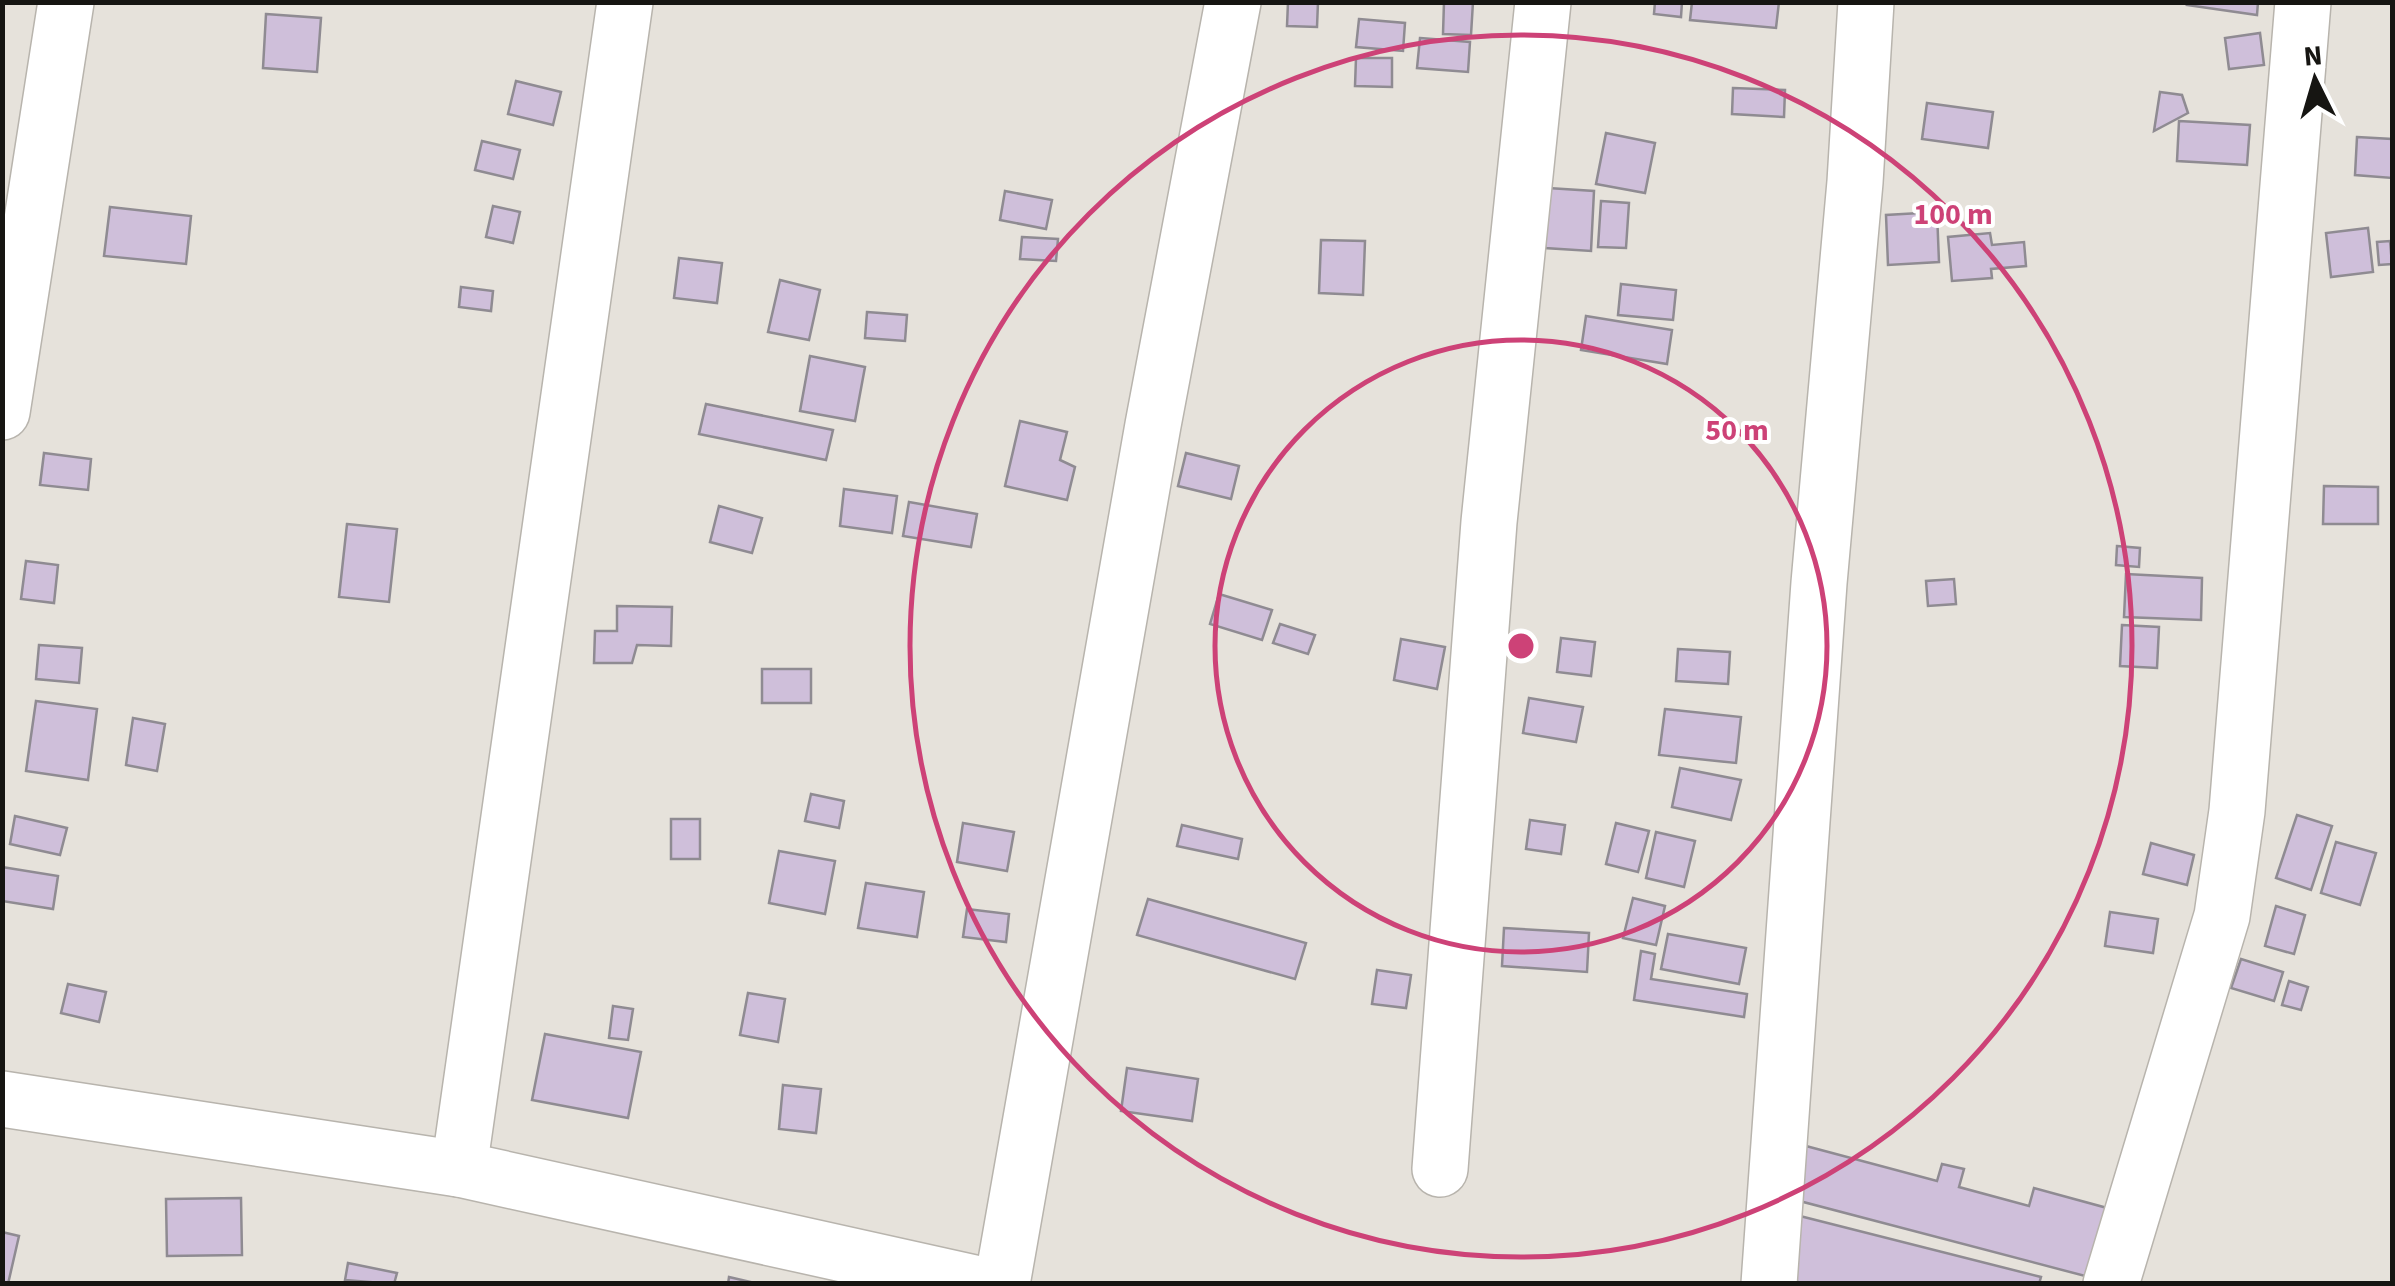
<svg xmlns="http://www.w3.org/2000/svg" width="2395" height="1286" viewBox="0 0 2395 1286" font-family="'Source Sans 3',sans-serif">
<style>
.building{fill:#cfbfda;stroke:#8f8b92;stroke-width:2.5}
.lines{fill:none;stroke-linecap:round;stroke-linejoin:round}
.minor-casing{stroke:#b8b4ad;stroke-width:58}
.minor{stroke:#fff;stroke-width:55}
.ring{fill:none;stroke:#cd4277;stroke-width:5}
.centre{fill:#cd4277;stroke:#fff;stroke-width:5}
.ring-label{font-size:30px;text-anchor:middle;font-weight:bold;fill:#cd4277;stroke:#fff;stroke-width:8;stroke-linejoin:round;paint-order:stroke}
</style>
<rect width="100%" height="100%" fill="#e6e2db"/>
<g class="building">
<polygon points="1288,2 1318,2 1317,27 1287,26"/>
<polygon points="1444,2 1473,2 1471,35 1443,34"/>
<polygon points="1655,2 1682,2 1681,17 1654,14"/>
<polygon points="1692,2 1779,2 1776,28 1690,20"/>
<polygon points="2188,2 2258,2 2257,15 2187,5"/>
<polygon points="266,14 321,18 317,72 263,68"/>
<polygon points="1359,19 1405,23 1403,51 1356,47"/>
<polygon points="2260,33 2264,65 2229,69 2225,38"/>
<polygon points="1420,38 1470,42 1468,72 1417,68"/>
<polygon points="1356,58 1392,58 1392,87 1355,86"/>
<polygon points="516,81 561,92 553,125 508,114"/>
<polygon points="1733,88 1785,90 1784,117 1732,114"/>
<polygon points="2160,92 2182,95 2188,113 2154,131"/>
<polygon points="1927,103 1993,112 1988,148 1922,139"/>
<polygon points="2179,121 2250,125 2247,165 2177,161"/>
<polygon points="1606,133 1655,143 1645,193 1596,184"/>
<polygon points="2357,137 2392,139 2392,178 2355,175"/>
<polygon points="482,141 520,150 513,179 475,170"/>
<polygon points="1548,188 1594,191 1591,251 1545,248"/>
<polygon points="1005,191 1052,200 1046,229 1000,220"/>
<polygon points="1601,201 1629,203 1626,248 1598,247"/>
<polygon points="493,206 520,212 513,243 486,237"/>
<polygon points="110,207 191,216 186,264 104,256"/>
<polygon points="1937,212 1939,262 1888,265 1886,215"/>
<polygon points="2368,228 2373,272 2331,277 2326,233"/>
<polygon points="1990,233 1992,245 2024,242 2026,266 1991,269 1992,278 1952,281 1948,237"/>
<polygon points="1022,237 1058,239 1056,261 1020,259"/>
<polygon points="1321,240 1365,241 1363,295 1319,293"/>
<polygon points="2390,241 2392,264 2379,265 2377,242"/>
<polygon points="679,258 722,263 717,303 674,298"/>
<polygon points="780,280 820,290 809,340 768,332"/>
<polygon points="1621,284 1676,290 1673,320 1618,315"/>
<polygon points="461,287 493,291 491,311 459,307"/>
<polygon points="867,312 907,315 905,341 865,338"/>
<polygon points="1586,316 1672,330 1667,364 1581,350"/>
<polygon points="810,356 865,367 855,421 800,411"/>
<polygon points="706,404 833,430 826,460 699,434"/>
<polygon points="1020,421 1067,432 1060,460 1075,467 1067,500 1005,486"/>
<polygon points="44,453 91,459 88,490 40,485"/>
<polygon points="1186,453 1239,466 1231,499 1178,486"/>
<polygon points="2324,486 2378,487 2378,524 2323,524"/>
<polygon points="844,489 897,496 892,533 840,526"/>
<polygon points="909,502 977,514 971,547 903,536"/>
<polygon points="719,506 762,518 752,553 710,542"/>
<polygon points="347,524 397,529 389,602 339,597"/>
<polygon points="2117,546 2140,548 2139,567 2116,565"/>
<polygon points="26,561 58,565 54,603 21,599"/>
<polygon points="2126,574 2202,578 2201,620 2124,617"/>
<polygon points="1954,579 1956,604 1928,606 1926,581"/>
<polygon points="1219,594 1272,610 1262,640 1210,624"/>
<polygon points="617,606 672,607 671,646 637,645 632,663 594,663 595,631 617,631"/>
<polygon points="1280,624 1315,635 1308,654 1273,643"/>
<polygon points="2122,625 2159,627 2157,668 2120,666"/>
<polygon points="1561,638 1595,642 1591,676 1557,672"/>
<polygon points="1401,639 1445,647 1437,689 1394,680"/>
<polygon points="39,645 82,648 79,683 36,679"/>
<polygon points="1678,649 1730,652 1728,684 1676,681"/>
<rect x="762" y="669" width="49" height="34"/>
<polygon points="1529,698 1583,707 1576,742 1523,733"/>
<polygon points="36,701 97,709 88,780 26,771"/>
<polygon points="1665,709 1741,717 1736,763 1659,755"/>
<polygon points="133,718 165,724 157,771 126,765"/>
<polygon points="1680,768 1741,780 1731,820 1672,807"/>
<polygon points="811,794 844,801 839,828 805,821"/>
<polygon points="2297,815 2332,826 2311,890 2276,878"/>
<polygon points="15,816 67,828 60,855 10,844"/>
<rect x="671" y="819" width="29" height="40"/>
<polygon points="1530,820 1565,825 1561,854 1526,849"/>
<polygon points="963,823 1014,832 1007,871 957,862"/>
<polygon points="1616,823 1649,831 1638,872 1606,864"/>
<polygon points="1182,825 1242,839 1238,859 1177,846"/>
<polygon points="1656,832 1695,841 1684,887 1646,878"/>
<polygon points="2336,842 2376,853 2360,905 2321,893"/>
<polygon points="2151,843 2194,855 2187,885 2143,874"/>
<polygon points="779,851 835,861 825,914 769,903"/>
<polygon points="2,867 58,876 53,909 2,901"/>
<polygon points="866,883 924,892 917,937 858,928"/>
<polygon points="1633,898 1665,906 1656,945 1623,938"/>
<polygon points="1148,899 1306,943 1295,979 1137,935"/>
<polygon points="2276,906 2305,915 2294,954 2265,946"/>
<polygon points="967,909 1009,914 1006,942 963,937"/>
<polygon points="2110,912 2158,919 2153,953 2105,946"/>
<polygon points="1504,928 1589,933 1587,972 1502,966"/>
<polygon points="1668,934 1746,948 1739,984 1661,969"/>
<polygon points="1641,951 1655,954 1651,979 1747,994 1744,1017 1634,1000"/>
<polygon points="2241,959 2283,972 2274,1001 2231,988"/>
<polygon points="1377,970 1411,975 1406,1008 1372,1004"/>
<polygon points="2289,981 2308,987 2301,1010 2282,1005"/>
<polygon points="68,984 106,992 99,1022 61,1013"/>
<polygon points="748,993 785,999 778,1042 740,1035"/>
<polygon points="613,1006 633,1009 628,1040 609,1038"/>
<polygon points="545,1034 641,1052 628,1118 532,1100"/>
<polygon points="1127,1068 1198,1079 1192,1121 1121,1111"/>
<polygon points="783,1085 821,1089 816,1133 779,1129"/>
<polygon points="1806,1146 1937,1181 1942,1164 1964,1169 1959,1187 2029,1206 2034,1188 2107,1208 2089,1277 1792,1199"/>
<polygon points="241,1198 242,1255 167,1256 166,1199"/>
<polygon points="1792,1214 2041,1277 2039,1284 1805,1284 1776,1276"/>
<polygon points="2,1232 19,1236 8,1284 2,1284"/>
<polygon points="348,1263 397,1273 394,1284 345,1280"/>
<polygon points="729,1277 759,1284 728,1284"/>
</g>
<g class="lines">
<defs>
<g id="minor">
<polyline points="2,412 66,2"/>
<polyline points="2,1099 459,1169 979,1284"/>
<polyline points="459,1169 625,2"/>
<polyline points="1440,1169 1489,522 1543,2"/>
<polyline points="1002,1284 1153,425 1233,2"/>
<polyline points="1769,1284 1819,583 1855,182 1866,2"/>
<polyline points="2111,1284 2222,916 2237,811 2303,2"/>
</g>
</defs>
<use href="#minor" class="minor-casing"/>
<use href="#minor" class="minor"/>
</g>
<g class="ring">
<circle cx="1521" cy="646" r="306"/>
<circle cx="1521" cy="646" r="611"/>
</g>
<circle cx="1521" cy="646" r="15" class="centre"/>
<g class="ring-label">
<text x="1953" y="224">100 m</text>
<text x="1737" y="440">50 m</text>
</g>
<rect width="2395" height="1286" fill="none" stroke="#161512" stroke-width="10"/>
<g transform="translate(2315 80) rotate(355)" stroke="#ffffff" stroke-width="8" paint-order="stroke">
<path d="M0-8L18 38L0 25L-18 38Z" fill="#161512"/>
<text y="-15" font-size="28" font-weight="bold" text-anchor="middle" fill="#161512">N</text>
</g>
</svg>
